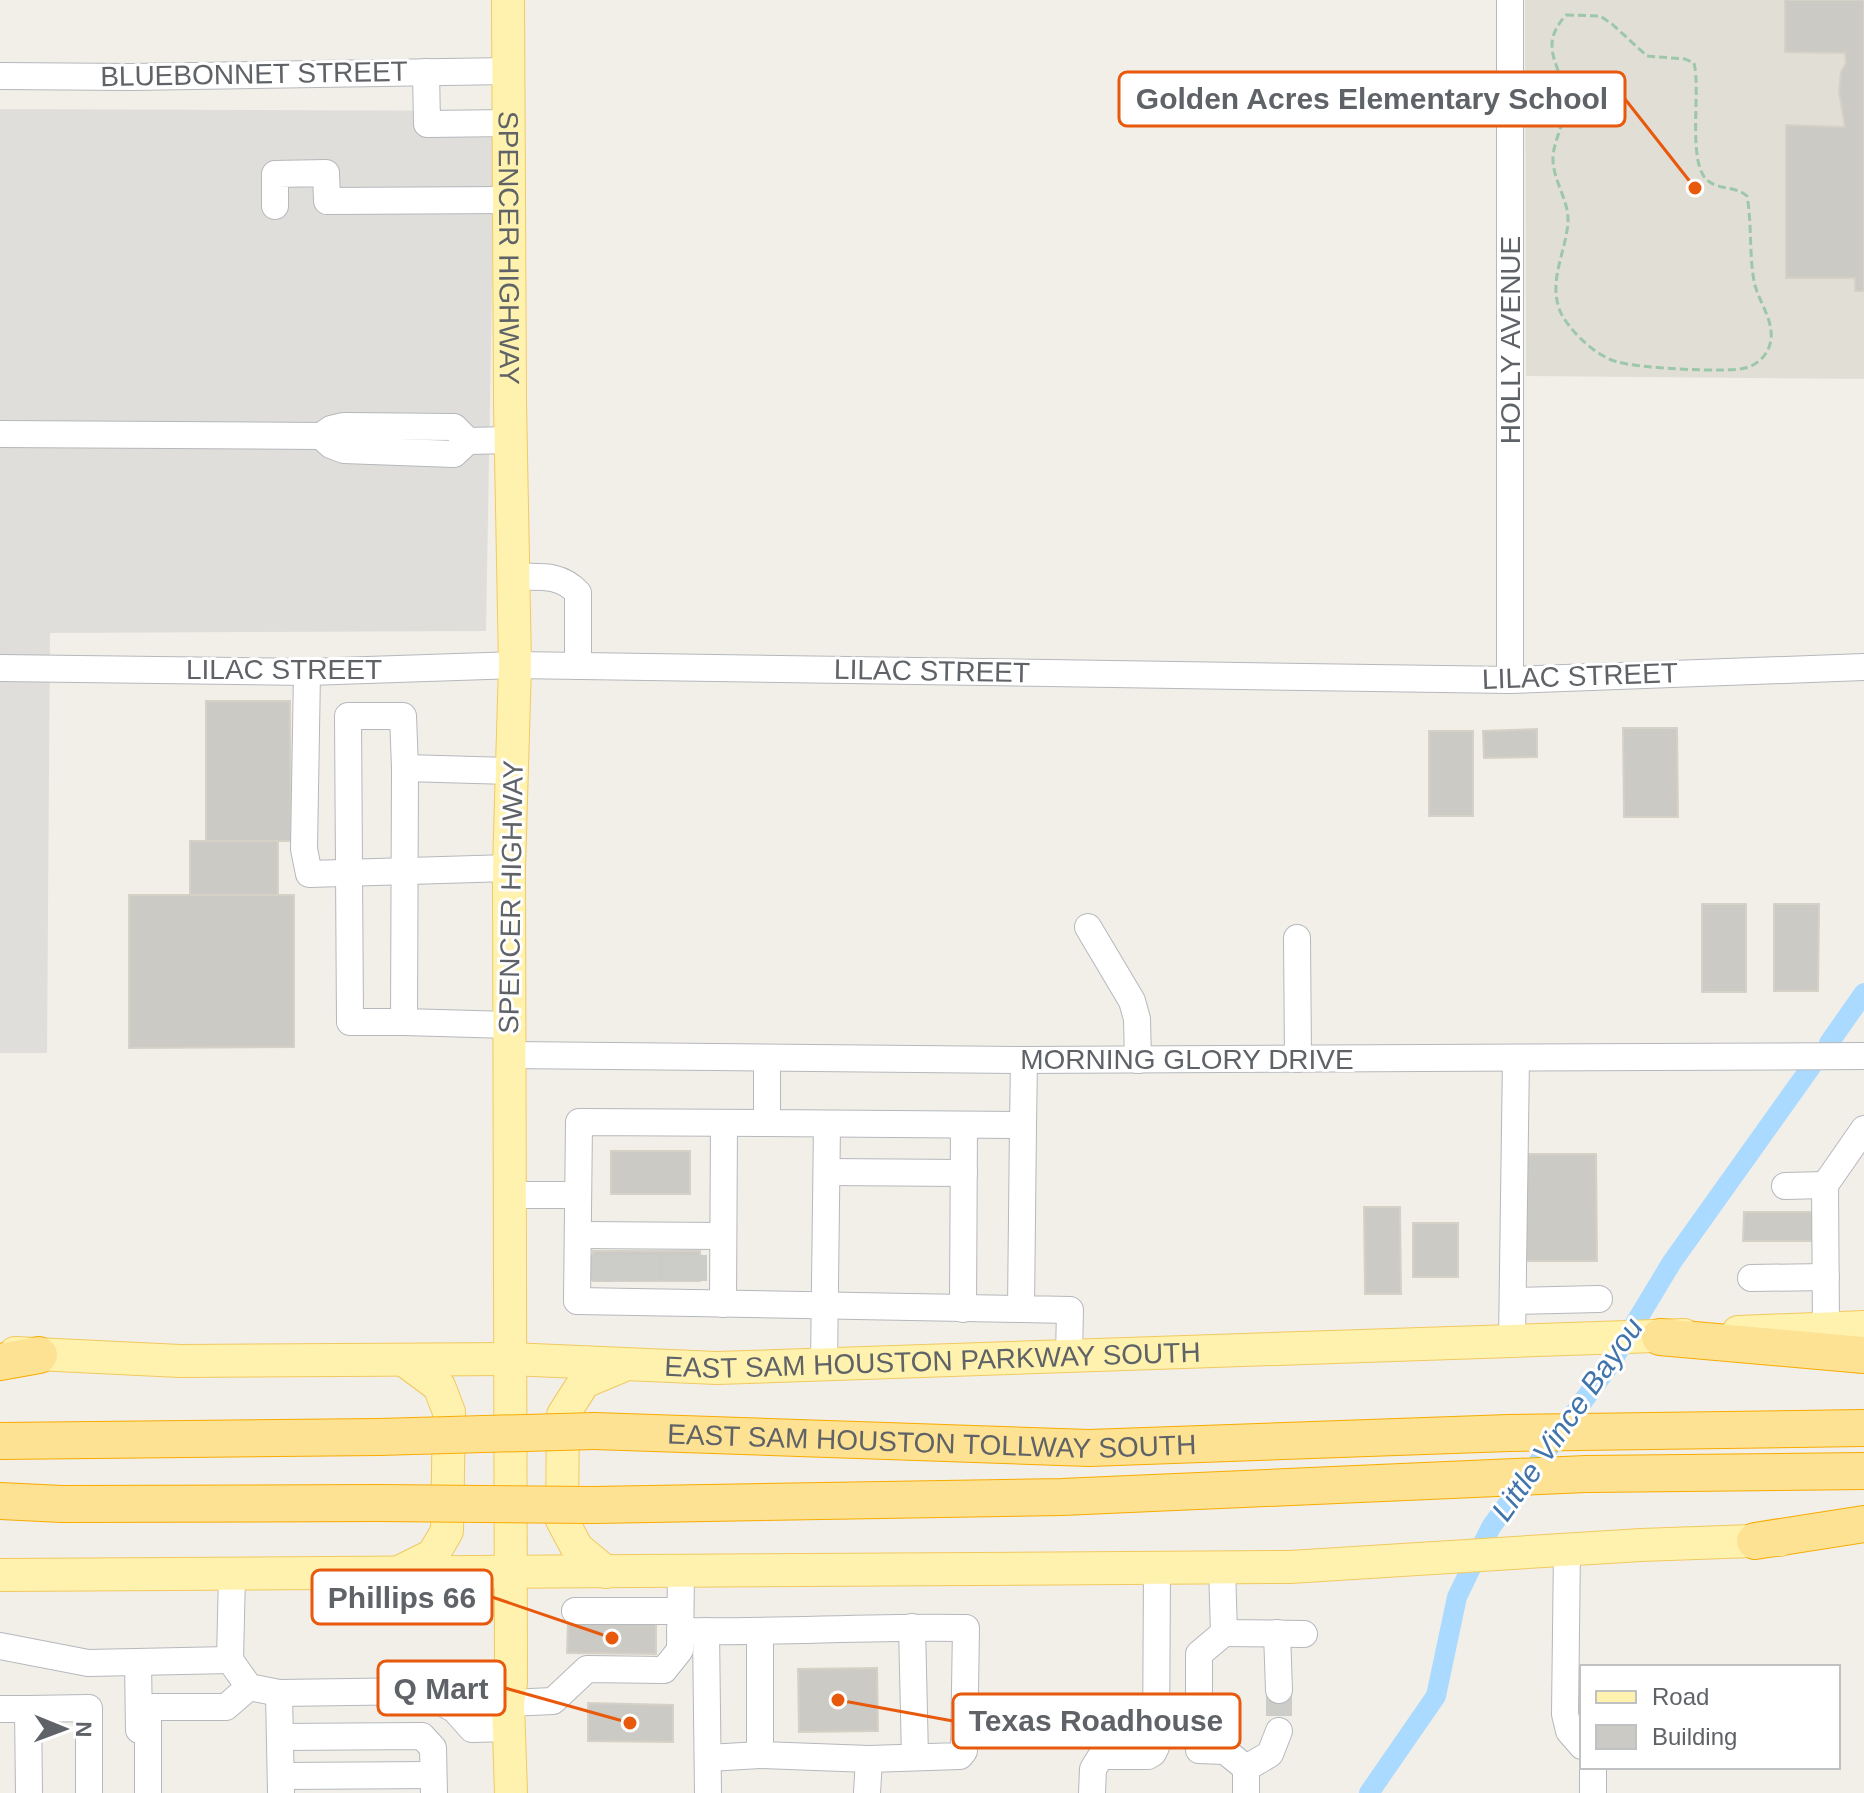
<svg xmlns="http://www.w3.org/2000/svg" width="1864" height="1793" viewBox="0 0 1864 1793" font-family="Helvetica,sans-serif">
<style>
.industrial{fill:#e0deda}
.education{fill:#e1ded6}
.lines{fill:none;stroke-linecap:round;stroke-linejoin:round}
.canal{stroke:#aadaff;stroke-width:20}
.building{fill:#cccac5;stroke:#d6d1c6;stroke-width:2}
.minor-tunnel{stroke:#ccccc8;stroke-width:26;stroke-dasharray:26 13;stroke-linecap:butt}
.minor-casing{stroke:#b5b8bc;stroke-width:28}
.major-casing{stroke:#f2c960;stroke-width:34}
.highway-casing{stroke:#f9ab00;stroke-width:38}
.path{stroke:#9cc7a9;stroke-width:3;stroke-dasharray:8 4;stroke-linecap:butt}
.minor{stroke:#fff;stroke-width:26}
.major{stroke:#fff2af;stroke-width:32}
.highway{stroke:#fde293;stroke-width:36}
.highway-bridge-casing{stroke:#f9ab00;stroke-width:38;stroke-linecap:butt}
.highway-bridge{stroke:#fde293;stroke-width:36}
.labels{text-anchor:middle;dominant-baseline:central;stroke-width:6;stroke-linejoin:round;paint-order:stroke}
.street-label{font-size:28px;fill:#5f6368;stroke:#fff}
.water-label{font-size:30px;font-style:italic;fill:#4174aa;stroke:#fff}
.leader{fill:none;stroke:#e8590c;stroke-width:3}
.callout-dot{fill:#e8590c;stroke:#fff;stroke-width:3}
.callout{fill:#fff;stroke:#e8590c;stroke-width:3}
.callout-label{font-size:30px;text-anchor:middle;font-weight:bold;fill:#5f6368}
</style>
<rect width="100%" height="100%" fill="#f1efe8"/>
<polygon class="industrial" points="0,109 495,111 486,631 50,633 47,1053 0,1053"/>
<polygon class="education" points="1525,0 1864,0 1864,379 1526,376"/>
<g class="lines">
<g class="canal">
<polyline points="1829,1043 1864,993"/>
<polyline points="1369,1793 1436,1696 1457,1597 1491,1527 1611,1363 1672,1262 1811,1067"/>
</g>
</g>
<g class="building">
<polygon points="1785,0 1864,0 1864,291 1855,291 1855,278 1786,278 1786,125 1845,127 1839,92 1841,72 1846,63 1845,53 1785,52"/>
<polygon points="206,701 290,701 291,841 206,841"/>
<polygon points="1623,728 1677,728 1678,817 1624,817"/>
<polygon points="1537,729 1537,757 1484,758 1483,731"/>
<rect x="1429" y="731" width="44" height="85"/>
<rect x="190" y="841" width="88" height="54"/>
<polygon points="129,895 294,895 294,1047 129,1048"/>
<rect x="1702" y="904" width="44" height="88"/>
<polygon points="1774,904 1819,904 1818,991 1774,991"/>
<rect x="611" y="1151" width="79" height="43"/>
<polygon points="1526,1154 1596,1154 1597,1261 1526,1261"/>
<polygon points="1364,1207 1400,1207 1401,1294 1365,1294"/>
<polygon points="1744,1212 1813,1212 1813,1241 1743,1241"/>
<rect x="1413" y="1223" width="45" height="54"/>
<rect x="593" y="1251" width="107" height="30"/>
<polygon points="568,1622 656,1623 656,1654 567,1653"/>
<polygon points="877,1668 878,1731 799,1732 798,1669"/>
<polygon points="588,1703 673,1705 673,1742 588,1741"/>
</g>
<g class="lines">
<g class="minor-tunnel">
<polyline points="599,1281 600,1251"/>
<polyline points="620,1281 620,1251"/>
<polyline points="646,1281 646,1251"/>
<polyline points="676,1281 676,1251"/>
<polyline points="694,1281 694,1251"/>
<polyline points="1279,1690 1279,1731"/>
</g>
<defs>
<g id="minor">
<polyline points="426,72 427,124 509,123"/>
<polyline points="0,76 131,77 509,71"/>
<polyline points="275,206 275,174 326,173 327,201 508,200"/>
<polyline points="0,434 321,436 331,429 344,426 454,427 468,441"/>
<polyline points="321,436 331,445 344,450 454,454 468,441 511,440"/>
<path d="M513,577C539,577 560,573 578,593V666"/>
<polyline points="0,668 307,672 515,665 1510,680 1864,667"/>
<polyline points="307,672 304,849 309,874 509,868"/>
<polyline points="1510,680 1510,0"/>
<polyline points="1088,927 1132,1001 1137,1019 1138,1060"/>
<polyline points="1297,938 1298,1059"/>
<polyline points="404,1022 350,1022 348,716 403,716 405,768"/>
<polyline points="510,1025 404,1022 405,768 512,771"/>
<polyline points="510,1055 1024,1060 1864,1056"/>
<polyline points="767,1058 767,1123 1023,1125 1024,1060"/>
<polyline points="767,1123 579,1122 577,1301 1021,1309"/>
<polyline points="1023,1125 1021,1309 1070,1310 1069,1356"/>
<polyline points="827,1172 964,1173"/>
<polyline points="1785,1186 1825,1185"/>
<polyline points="510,1195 578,1195"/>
<polyline points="578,1235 723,1236"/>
<polyline points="1751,1278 1826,1277"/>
<polyline points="1513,1301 1599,1299"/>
<polyline points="723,1304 724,1123"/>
<polyline points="963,1309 964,1125"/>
<polyline points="1826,1327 1825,1185 1864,1129"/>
<polyline points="1512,1341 1516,1058"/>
<polyline points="824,1365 827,1124"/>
<polyline points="1567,1549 1565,1714 1569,1731 1582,1746"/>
<polyline points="1222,1568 1224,1633 1304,1634"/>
<polyline points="232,1574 230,1660 249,1687 279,1693 423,1691 444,1684 511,1682"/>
<polyline points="575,1611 680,1611"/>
<polyline points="912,1627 915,1757"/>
<path d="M680,1631C775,1633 870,1626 966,1628L964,1751L960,1756L869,1759L867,1793"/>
<polyline points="706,1631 708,1793"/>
<polyline points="760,1632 760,1755 869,1759"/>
<polyline points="1224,1633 1199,1654 1199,1750 1225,1751 1246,1768 1246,1793"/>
<polyline points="1277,1633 1279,1690"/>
<polyline points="0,1646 88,1663 230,1660"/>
<polyline points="138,1662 139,1730"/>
<polyline points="423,1691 455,1710 472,1729 511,1728"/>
<polyline points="279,1693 281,1793"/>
<polyline points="508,1703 553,1701 587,1669 664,1670 680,1650 681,1572"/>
<polyline points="0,1709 28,1709 29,1793"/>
<polyline points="28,1709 89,1708 89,1793"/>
<polyline points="280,1737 422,1736 433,1748 434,1793"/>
<polyline points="708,1758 760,1755"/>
<polyline points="1246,1768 1270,1754 1279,1731"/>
<polyline points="281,1776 433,1775"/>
<polyline points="148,1793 148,1712 153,1707 226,1707 249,1687"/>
<polyline points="1092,1793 1093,1769 1101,1756 1148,1756 1153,1753 1156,1747 1157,1568"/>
<polyline points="1593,1793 1593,1767"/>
</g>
<g id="major">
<path id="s1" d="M508,0L510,403L515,665L509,868L511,1682L508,1703L511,1793"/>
<polyline points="1738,1332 1864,1327"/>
<path id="s2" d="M15,1353L180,1361L510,1359L717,1368L1684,1335"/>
<polyline points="399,1572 433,1555 447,1531 449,1412 439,1386 404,1360"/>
<polyline points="606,1572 577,1548 562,1520 563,1415 584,1382 620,1367"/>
<polyline points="0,1575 1290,1567 1641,1545 1780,1540"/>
</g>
<g id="highway">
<polyline points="1660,1337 1864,1355"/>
<polyline points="0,1362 39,1355"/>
<path id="s3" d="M594,1431L1089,1448L1509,1433L1864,1428"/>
<polyline points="0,1441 379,1437"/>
<polyline points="0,1501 62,1504 379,1503"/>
<polyline points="593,1505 1062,1497 1586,1474 1864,1471"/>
<polyline points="1755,1541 1864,1524"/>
</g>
</defs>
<use href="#minor" class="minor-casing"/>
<use href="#major" class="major-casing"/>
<use href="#highway" class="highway-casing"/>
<path class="path" d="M1566,15L1600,16L1612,24L1647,56L1685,59L1694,63C1701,90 1687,162 1707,180C1718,190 1736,186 1747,196C1752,224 1749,253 1754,281C1758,302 1776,322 1770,344C1767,356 1757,365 1745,368C1728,373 1637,368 1618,362C1597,357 1569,331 1560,311C1548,280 1566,252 1568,222C1569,199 1552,180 1553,157C1554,141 1563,126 1565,110C1569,68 1533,52 1566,15Z"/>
<use href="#minor" class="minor"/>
<use href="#major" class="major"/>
<use href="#highway" class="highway"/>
<defs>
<g id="highway-bridge">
<polyline points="379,1437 594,1431"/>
<polyline points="379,1503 593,1505"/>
</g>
</defs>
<use href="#highway-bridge" class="highway-bridge-casing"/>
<use href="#highway-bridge" class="highway-bridge"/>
</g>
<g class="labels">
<g class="street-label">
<text transform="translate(254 74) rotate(-1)">BLUEBONNET STREET</text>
<text stroke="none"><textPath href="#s1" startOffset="248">SPENCER HIGHWAY</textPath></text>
<text transform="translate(1510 340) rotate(-90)">HOLLY AVENUE</text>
<text x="284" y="669">LILAC STREET</text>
<text transform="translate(932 671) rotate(1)">LILAC STREET</text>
<text transform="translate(1580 676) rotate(-2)">LILAC STREET</text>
<text transform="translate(511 897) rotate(-89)">SPENCER HIGHWAY</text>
<text x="1187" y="1059">MORNING GLORY DRIVE</text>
<text stroke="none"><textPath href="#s2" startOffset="918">EAST SAM HOUSTON PARKWAY SOUTH</textPath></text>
<text stroke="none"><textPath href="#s3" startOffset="338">EAST SAM HOUSTON TOLLWAY SOUTH</textPath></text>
</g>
<g class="water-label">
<text transform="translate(1567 1419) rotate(-55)">Little Vince Bayou</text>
</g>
</g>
<path class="leader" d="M1695 188L1625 99M612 1638L492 1597M630 1723L505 1688M838 1700L953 1721"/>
<g class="callout-dot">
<circle cx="1695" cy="188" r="8"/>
<circle cx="612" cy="1638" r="8"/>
<circle cx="630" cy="1723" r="8"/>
<circle cx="838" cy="1700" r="8"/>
</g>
<g class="callout">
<rect x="1119" y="72" width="506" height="54" rx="8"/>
<rect x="312" y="1570" width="180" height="54" rx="8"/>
<rect x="378" y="1661" width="127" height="54" rx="8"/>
<rect x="953" y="1694" width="287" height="54" rx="8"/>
</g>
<g class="callout-label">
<text x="1372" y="109">Golden Acres Elementary School</text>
<text x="402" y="1608">Phillips 66</text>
<text x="441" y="1699">Q Mart</text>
<text x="1096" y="1731">Texas Roadhouse</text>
</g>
<rect x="1580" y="1665" width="260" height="104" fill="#ffffff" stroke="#bfc1c3" stroke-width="2"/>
<rect x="1596" y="1691" width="40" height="12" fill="#fff2af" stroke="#bfc1c3" stroke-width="2"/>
<text x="1652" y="1705" font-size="24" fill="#5f6368">Road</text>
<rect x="1596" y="1725" width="40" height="24" fill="#cccac5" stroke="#bfc1c3" stroke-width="2"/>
<text x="1652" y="1745" font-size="24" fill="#5f6368">Building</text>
<g transform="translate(64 1729) rotate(91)" stroke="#ffffff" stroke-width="6" paint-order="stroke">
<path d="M0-6L14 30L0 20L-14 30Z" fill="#5f6368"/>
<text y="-12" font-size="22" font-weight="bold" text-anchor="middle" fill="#5f6368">N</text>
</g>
</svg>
